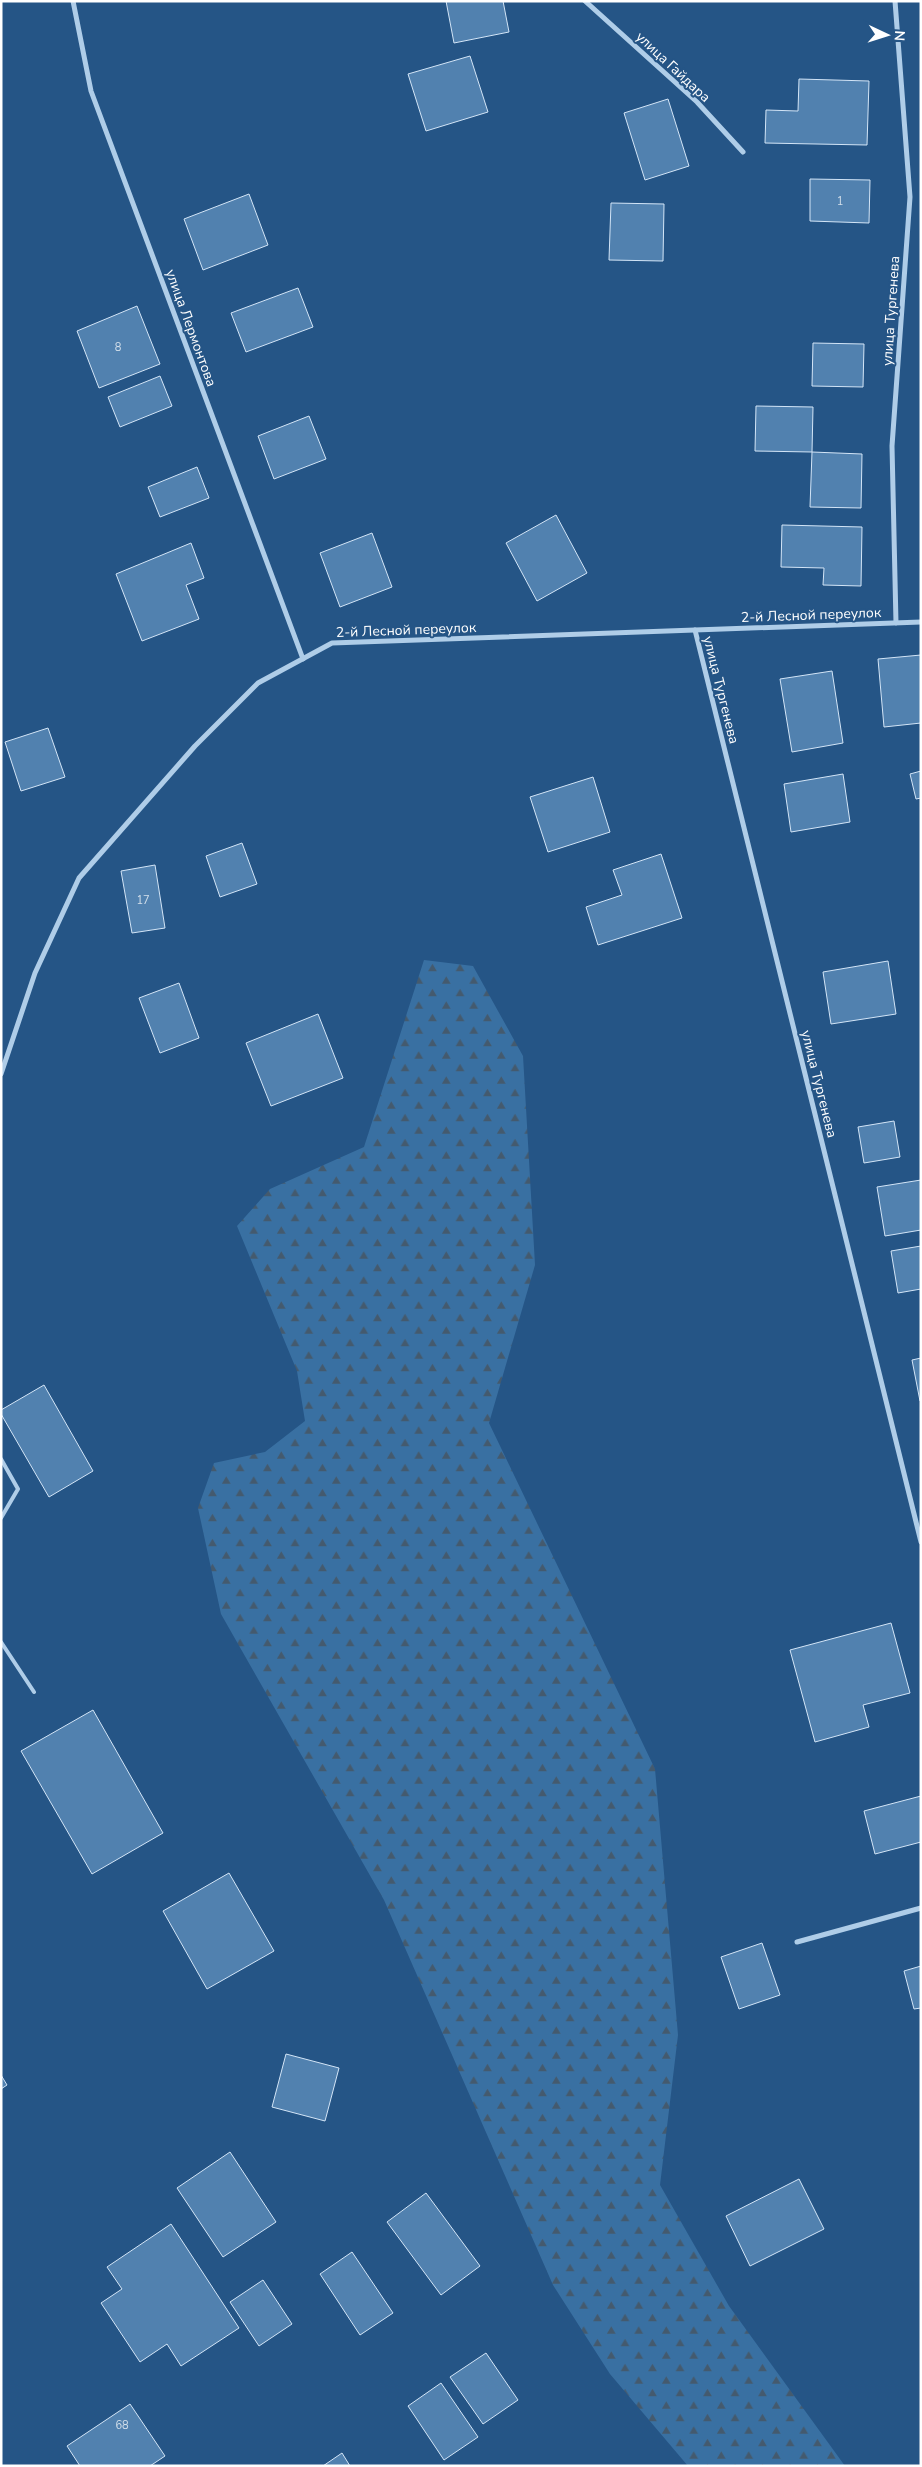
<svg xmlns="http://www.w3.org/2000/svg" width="922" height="2467" viewBox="0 0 922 2467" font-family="'Nunito Sans',sans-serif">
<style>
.forest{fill:url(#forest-firs)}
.building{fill:#5181af;stroke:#d3e5f7}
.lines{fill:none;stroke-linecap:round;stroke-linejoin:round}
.lane{stroke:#afcde8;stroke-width:4}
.street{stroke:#afcde8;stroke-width:5}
.labels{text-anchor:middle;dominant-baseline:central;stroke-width:4;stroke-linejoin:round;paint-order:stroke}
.number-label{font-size:11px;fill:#d4e0eb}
.street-label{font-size:14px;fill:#fff;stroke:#255586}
</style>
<defs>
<pattern id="forest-firs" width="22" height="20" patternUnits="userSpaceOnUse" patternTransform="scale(1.25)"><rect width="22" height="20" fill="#3970a2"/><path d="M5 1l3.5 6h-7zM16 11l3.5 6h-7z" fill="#445a6e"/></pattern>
</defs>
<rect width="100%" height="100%" fill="#255586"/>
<polygon class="forest" points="424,960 473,966 523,1056 535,1265 489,1423 655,1769 678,2035 660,2185 729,2306 845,2466 688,2466 610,2374 553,2285 384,1900 221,1614 198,1508 214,1463 265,1452 305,1421 297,1371 237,1226 270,1189 364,1147"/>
<g class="building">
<polygon points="446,1 503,1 509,32 454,43"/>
<polygon points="470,56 488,112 426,131 408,74"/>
<polygon points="799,79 869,81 867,145 765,143 766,110 798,111"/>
<polygon points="668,99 689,166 645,180 624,113"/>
<polygon points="810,179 870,180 869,223 810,221"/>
<polygon points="249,194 268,245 203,270 184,219"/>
<polygon points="611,203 664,204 663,261 609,260"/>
<polygon points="298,288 313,327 246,352 231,313"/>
<polygon points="137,306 160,364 99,388 77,331"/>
<polygon points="813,343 864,344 863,387 812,386"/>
<polygon points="160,376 172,406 120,427 108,397"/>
<polygon points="756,406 813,407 812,452 755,451"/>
<polygon points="309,416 326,459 274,479 258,436"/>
<polygon points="812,452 862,454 861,508 810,507"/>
<polygon points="197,467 209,498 160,517 148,487"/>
<polygon points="556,515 587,573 537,601 506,543"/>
<polygon points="782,525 862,527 861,586 823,585 824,568 781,567"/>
<polygon points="372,533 392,587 340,607 320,553"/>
<polygon points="191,543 204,578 186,585 199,619 142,641 116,574"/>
<polygon points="921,655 921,723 884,727 878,659"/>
<polygon points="832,671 843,743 792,752 780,679"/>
<polygon points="48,728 65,777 21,791 5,742"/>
<polygon points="921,771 921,798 916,799 910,774"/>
<polygon points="843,774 850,822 791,832 784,784"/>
<polygon points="593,777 610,832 548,852 530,797"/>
<polygon points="242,843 257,884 220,897 206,856"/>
<polygon points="661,854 682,918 598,945 586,907 622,895 613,870"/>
<polygon points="155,865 165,928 132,933 121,871"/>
<polygon points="888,961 896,1014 831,1024 823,972"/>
<polygon points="179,983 199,1038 160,1053 139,998"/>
<polygon points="318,1014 343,1078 271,1106 246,1043"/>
<polygon points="894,1121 900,1157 864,1163 858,1127"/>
<polygon points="921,1180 921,1230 885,1236 877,1187"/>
<polygon points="921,1246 921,1289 898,1293 891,1251"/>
<polygon points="921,1358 921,1401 920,1401 912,1360"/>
<polygon points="44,1385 93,1471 49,1497 1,1414 1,1410"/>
<polygon points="891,1623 910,1693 863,1705 869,1727 815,1742 790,1650"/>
<polygon points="93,1710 163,1833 92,1874 21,1751"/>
<polygon points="921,1796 921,1842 875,1854 864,1811"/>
<polygon points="229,1873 274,1951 207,1989 163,1911"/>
<polygon points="762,1943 780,1995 739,2009 721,1957"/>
<polygon points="921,1966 921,2008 914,2009 904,1971"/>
<polygon points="286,2054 339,2068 325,2121 272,2107"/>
<polygon points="1,2075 7,2085 1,2089"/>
<polygon points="230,2152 276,2222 223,2257 177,2188"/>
<polygon points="799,2179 824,2229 750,2266 726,2216"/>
<polygon points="426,2193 480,2266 441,2295 387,2222"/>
<polygon points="171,2224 239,2328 181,2366 167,2344 140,2362 101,2303 122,2289 107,2267"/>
<polygon points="352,2252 393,2313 360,2335 320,2274"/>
<polygon points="263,2280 292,2324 259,2346 230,2302"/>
<polygon points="486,2353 518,2400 483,2424 450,2377"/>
<polygon points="441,2383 478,2437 444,2460 408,2406"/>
<polygon points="130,2404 165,2456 150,2466 80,2466 67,2446"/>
<polygon points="342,2453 350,2466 323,2466"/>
</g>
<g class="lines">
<g class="lane">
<polyline points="1,1459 18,1489 1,1518"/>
<polyline points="1,1642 34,1692"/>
</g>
<g class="street">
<polyline points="73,1 91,91 303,659"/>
<polyline points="585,1 697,102 743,152"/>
<polyline points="895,1 910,197 892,446 896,623"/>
<polyline points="695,630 921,1542"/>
<polyline points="1,1074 35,973 79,878 195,746 258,683 332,643 921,622"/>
<polyline points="797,1942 921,1908"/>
</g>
</g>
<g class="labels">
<g class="number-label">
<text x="840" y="201">1</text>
<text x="118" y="347">8</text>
<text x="143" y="900">17</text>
<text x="122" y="2425">68</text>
</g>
<g class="street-label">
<text transform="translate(673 67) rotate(43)">улица Гайдара</text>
<text transform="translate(891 311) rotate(-86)">улица Тургенева</text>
<text transform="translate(191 328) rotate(70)">улица Лермонтова</text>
<text transform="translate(811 615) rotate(-2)">2-й Лесной переулок</text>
<text transform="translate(406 630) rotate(-2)">2-й Лесной переулок</text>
<text transform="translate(721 690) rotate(76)">улица Тургенева</text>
<text transform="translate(819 1084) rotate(76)">улица Тургенева</text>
</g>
</g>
<rect width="922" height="2467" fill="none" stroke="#ffffff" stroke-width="5"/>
<g transform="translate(887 35) rotate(94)" stroke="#255586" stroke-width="4" paint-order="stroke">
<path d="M0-4L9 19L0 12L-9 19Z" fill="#ffffff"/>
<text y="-8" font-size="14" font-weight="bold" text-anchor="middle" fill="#ffffff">N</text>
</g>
</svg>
